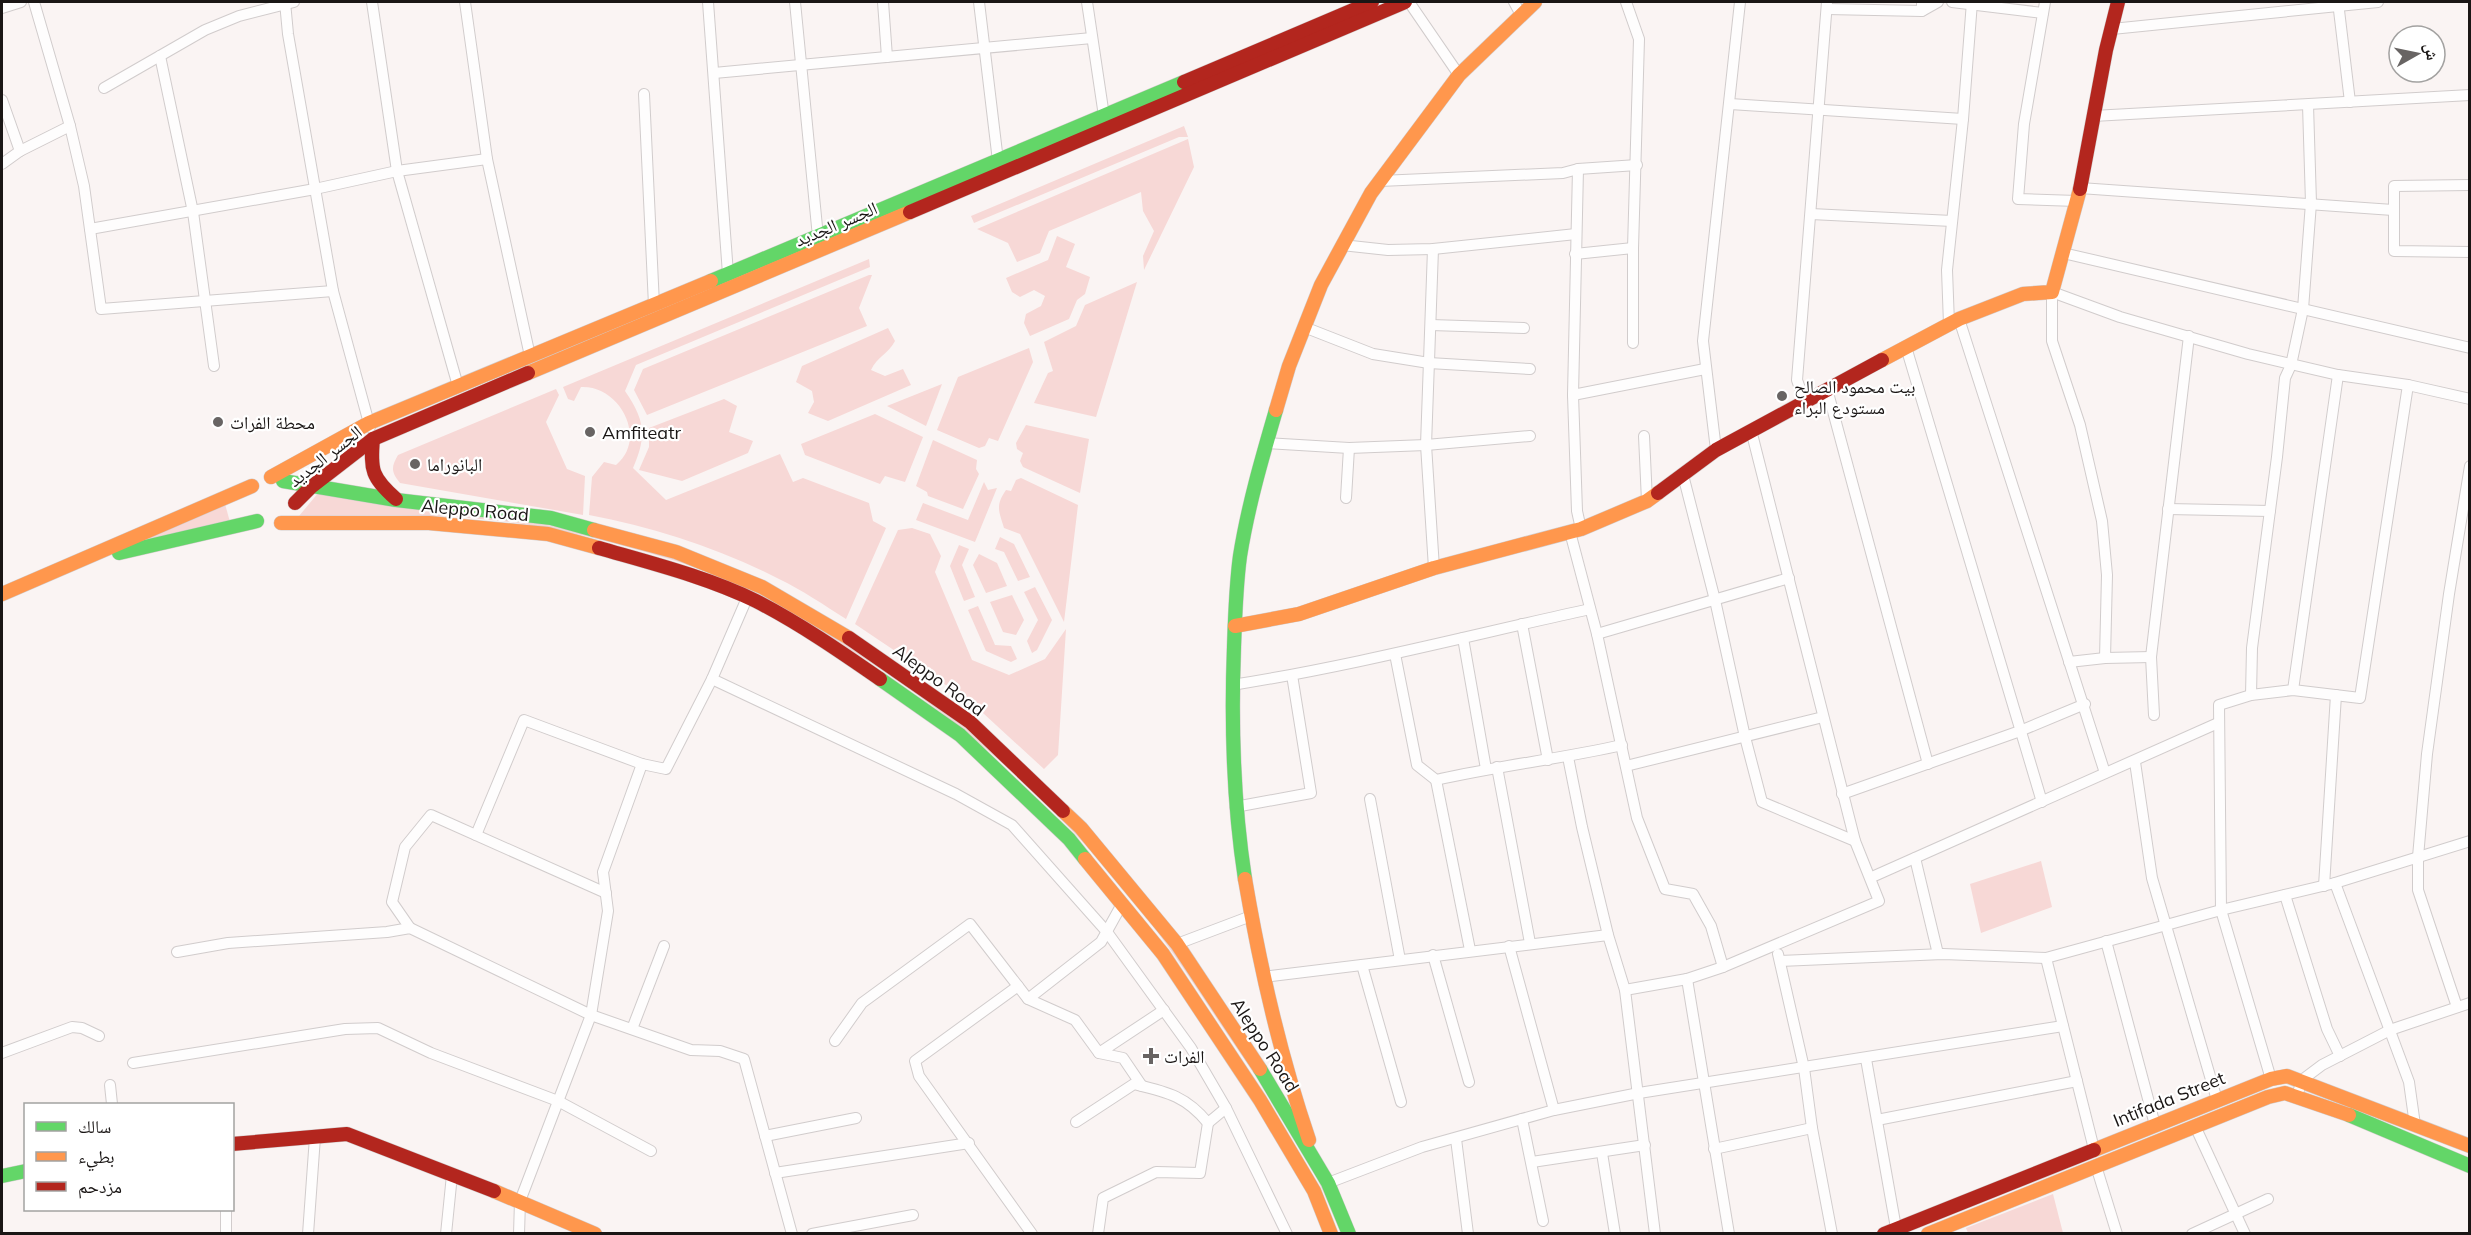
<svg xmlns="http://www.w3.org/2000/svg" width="2471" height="1235" viewBox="0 0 2471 1235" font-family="Mulish,'Noto Naskh Arabic',sans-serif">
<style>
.green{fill:#f7d8d6}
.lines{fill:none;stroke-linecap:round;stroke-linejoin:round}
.street-casing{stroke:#d1cccc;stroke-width:12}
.fast-casing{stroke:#d1cccc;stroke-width:15}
.slow-casing{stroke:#d1cccc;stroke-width:15}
.jam-casing{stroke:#d1cccc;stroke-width:15}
.street{stroke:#fefdfd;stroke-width:10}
.fast{stroke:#63d668;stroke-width:14}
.slow{stroke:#ff974d;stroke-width:14}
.jam{stroke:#b3261e;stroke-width:14}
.poi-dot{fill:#686463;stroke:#fff;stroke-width:2}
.labels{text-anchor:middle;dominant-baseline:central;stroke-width:4.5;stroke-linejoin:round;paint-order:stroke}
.street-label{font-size:18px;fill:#1a1615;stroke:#fff}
.poi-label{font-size:18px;fill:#1a1615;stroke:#fff;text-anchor:start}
</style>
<rect width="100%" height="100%" fill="#faf4f3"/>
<g class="green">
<polygon points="1184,126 1188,137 1179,137 974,223 971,216"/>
<polygon points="1188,139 1194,167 1144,270 1143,256 1154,231 1143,211 1141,192 1049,231 1040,253 1017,262 1008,243 977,229"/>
<polygon points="1057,236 1075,244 1066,267 1090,277 1085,294 1077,300 1069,319 1030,336 1024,323 1026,314 1041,306 1045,296 1034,290 1020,297 1012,292 1006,278 1048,260"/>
<path d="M869,259L870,267L636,365L625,391C645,420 647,436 633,468L666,500L780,454L793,482L803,478L869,503L873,521L886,528L846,619C824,605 802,590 779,579C721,549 653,527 589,515L592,477L604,462L616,465C648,439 620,385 581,387L574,401L568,399L563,387Z"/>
<polygon points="869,275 872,275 859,308 867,326 647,415 634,390 643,369"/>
<polygon points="1137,282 1096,417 1034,403 1048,373 1053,371 1044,342 1076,326 1085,305"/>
<path d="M888,328L895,341C888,354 877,357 871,370L885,376L903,369L911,385L828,421L808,413L814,402L812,391L796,382L802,366Z"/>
<polygon points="1029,348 1033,362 998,441 989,438 985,446 979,448 937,430 958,377"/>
<polygon points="942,384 926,426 887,406"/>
<path d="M556,389L559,395L546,422L567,469L585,476L583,515L400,483C391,472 391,467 398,455Z"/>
<polygon points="724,399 737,406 729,432 753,441 748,453 682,481 639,470 649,447 649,428"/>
<polygon points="875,414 923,437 905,482 885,476 880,484 805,455 801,444"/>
<polygon points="1026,425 1089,439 1080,493 1023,467 1020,461 1023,453 1017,449 1016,443"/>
<polygon points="933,440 977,460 976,469 979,474 963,509 928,496 927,492 916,486"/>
<path d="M1021,478L1078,505L1064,622L1020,534L1004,528C999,511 995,506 1006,490L1011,491L1016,480Z"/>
<polygon points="984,482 988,490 997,488 975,542 916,520 923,503 968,520"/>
<path d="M319,492C447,510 578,521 700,567C747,584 789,609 832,634C924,688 1011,755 1082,835C1164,928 1230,1033 1298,1137L1312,1159L1345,1233H1341C1330,1209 1320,1183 1308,1159C1284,1113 1252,1071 1223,1028C1199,992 1176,956 1150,922C1062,807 956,713 833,639C786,611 740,583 688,565C632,547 574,531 517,523C445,513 372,516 299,516Z"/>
<polygon points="225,504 230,522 119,549"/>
<polygon points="912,528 930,534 941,556 935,572 972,660 1009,675 1045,659 1066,629 1058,755 1044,769 971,702 855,624 898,530"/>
<polygon points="1000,537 1014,544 1030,577 1018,581 1004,552 995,549"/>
<polygon points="959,545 969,549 962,565 975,597 964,601 950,566"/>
<polygon points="979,554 997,563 1007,586 986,593 973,565"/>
<polygon points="1035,587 1052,620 1037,650 1032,653 1027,641 1038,620 1024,592"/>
<polygon points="1012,595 1024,620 1016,635 1003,632 990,602"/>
<polygon points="978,606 995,645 1011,646 1017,659 1011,662 986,651 968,610"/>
<polygon points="2041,861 2052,907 1981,933 1970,884"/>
<polygon points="2053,1194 2063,1233 1968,1233 1966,1228"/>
</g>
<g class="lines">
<defs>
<g id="street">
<polyline points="34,2 70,126 84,186 101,309 333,291"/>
<polyline points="285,2 288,34 333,291 370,427"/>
<polyline points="372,2 397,171 458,386"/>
<polyline points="465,2 487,159 530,356"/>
<polyline points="708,2 728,274"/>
<polyline points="795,2 818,237"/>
<polyline points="883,2 887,57"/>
<polyline points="979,2 998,161"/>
<polyline points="1087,2 1104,116"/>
<polyline points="1409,2 1459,75"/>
<polyline points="1514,2 1521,15"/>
<polyline points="1626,2 1639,39 1633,248 1633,343"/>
<polyline points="1952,2 2043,13"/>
<polyline points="2045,2 2024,124 2018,199 2077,201"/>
<polyline points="2338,2 2350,102"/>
<polyline points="2,8 21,2"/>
<polyline points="1827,9 1922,11 1922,2"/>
<polyline points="1922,11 1938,2"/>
<polyline points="2112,29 2378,2"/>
<polyline points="160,56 193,212 214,366"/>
<polyline points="714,73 1092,38"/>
<polyline points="104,88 205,30 239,16 294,2"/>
<polyline points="644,94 654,305"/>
<polyline points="2,100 20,151"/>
<polyline points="1730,104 1963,119"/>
<polyline points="2093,116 2470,95"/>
<polyline points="2,164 20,151 70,126"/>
<polyline points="1578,169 1573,395 1577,511 1581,529"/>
<polyline points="1380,181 1563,173 1578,169 1637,165"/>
<polyline points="2470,185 2394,186 2394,251 2470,252"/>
<polyline points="2080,188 2393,210"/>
<polyline points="1811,214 1952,221"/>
<polyline points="90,229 315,189 397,171 487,159"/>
<polyline points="1342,245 1388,250 1433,249 1576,234"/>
<polyline points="1433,249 1426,445 1434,568"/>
<polyline points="2063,253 2470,348"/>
<polyline points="1575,254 1633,248"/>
<polyline points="1959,319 2105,773"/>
<polyline points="1949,324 1947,270 1963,119 1972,2"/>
<polyline points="1431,325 1524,328"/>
<polyline points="1304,327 1373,354 1429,363 1530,369"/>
<polyline points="1906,347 2042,802"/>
<polyline points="1827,389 1928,764"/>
<polyline points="1573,395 1705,369"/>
<polyline points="1804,400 1797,380 1827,2"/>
<polyline points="1644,436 1647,501"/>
<polyline points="1266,443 1349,448 1426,445 1530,436"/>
<polyline points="1716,450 1703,341 1740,2"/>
<polyline points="1683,475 1715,600 1745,737 1762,802 1855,841"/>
<polyline points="1346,498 1349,448"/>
<polyline points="2168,509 2270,511"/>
<polyline points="1570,532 1597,634 1637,818 1665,889 1693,894 1711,926 1723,967"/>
<polyline points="1522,624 1548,760"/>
<polyline points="1597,634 1789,578"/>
<polyline points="1463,638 1486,769"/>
<path d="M1395,654L1417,765L1436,780C1497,766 1560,759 1622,745"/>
<polyline points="2105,658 2107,575 2102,521 2080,425 2052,341 2052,292 2120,317 2248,354 2338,375 2408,385 2470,399"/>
<polyline points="2069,662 2105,658 2151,657"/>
<polyline points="712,679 956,794 1012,825 1107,932 1191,1048 1226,1108 1287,1234"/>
<path d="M1232,685C1353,666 1471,635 1590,609"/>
<polyline points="2293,690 2338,375"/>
<polyline points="2251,695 2252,648 2277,457 2285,378 2291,365 2303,309 2311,203 2308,105"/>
<polyline points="2154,715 2151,657 2189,336"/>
<polyline points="1568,757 1582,827 1608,935 1625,990 1655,1234"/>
<polyline points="2135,762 2152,878 2217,1100"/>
<polyline points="1626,766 1823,717"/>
<polyline points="1497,767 1530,943"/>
<polyline points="1436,780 1470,950"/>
<polyline points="1842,794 2020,731 2085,704"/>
<polyline points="1370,799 1400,960"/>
<polyline points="1235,807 1311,793 1292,675"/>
<polyline points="476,835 524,720 642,764 666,769 712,679 747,598"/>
<polyline points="1915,858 1938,954"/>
<polyline points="1872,877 2218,723"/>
<polyline points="2335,883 2409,1082 2415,1125"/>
<polyline points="2324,886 2336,695"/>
<polyline points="2285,895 2327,1029 2340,1056"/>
<polyline points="410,928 392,902 405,847 431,815 606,893"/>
<polyline points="2106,941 2155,1125"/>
<polyline points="1177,944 1251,916"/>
<polyline points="1509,946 1554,1110"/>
<polyline points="177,952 228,943 387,932 410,928 591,1015 608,911 603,872 642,764"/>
<polyline points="1778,954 1804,1068 1812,1128 1832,1234"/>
<polyline points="1433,955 1469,1082"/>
<polyline points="2046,958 2094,1149"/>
<polyline points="1780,961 1943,954 2046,958 2221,910 2335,883 2470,841"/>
<polyline points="1362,965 1401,1102"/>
<polyline points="1263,977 1608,935"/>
<polyline points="1687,979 1729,1234"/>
<polyline points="1018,986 915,1061 919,1076 1032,1234"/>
<polyline points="1625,990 1687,979 1723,967 1879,901 1855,841 1751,430"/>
<polyline points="1028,999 1075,1020 1099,1053"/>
<polyline points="2457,1007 2418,890 2418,857 2427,754 2449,594 2470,466"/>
<polyline points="632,1029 664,946"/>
<polyline points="835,1041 862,1003 970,924 1028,999 1101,942 1122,904"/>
<polyline points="2,1053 72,1027 82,1028 99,1036"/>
<polyline points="1866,1059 1896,1228"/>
<polyline points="133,1063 345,1029 378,1028 431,1053 558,1101 651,1151"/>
<polyline points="2271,1079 2221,910 2219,705 2251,695 2293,690 2360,698 2408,385"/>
<polyline points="110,1085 112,1104"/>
<polyline points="1142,1086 1123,1058 1099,1053 1164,1010"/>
<polyline points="2297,1096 2302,1080 2322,1065 2390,1030 2470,1003"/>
<polyline points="1522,1119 1543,1221"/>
<polyline points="1877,1120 2077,1081"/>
<path d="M1076,1122L1134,1084C1167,1092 1186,1096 1208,1123L1226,1108"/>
<polyline points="2195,1126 2245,1234"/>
<polyline points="765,1136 856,1118"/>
<polyline points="1456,1139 1468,1234"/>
<polyline points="1714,1149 1812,1128"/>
<polyline points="1602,1153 1615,1234"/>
<polyline points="1532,1162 1645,1145"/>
<polyline points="2096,1166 2117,1234"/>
<polyline points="775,1173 969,1143"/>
<polyline points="1328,1183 1422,1147 1554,1110 1639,1093 2063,1026"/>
<polyline points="226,1234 226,1210"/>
<polyline points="308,1234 315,1137"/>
<polyline points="446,1234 452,1175"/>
<polyline points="519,1234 520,1201 591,1015 691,1050 720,1051 744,1059 792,1234"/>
<polyline points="812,1234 913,1215"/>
<polyline points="1098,1234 1103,1198 1156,1172 1200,1173 1208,1123"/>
<polyline points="2192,1234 2268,1199"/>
</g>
<g id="fast">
<polyline points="711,281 1184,82"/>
<polyline points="283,481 396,500 551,518 594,530"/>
<polyline points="119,553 257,521"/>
<polyline points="880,679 960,735 1069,839 1085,859"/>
<path d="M1245,879C1233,801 1231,725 1234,647C1235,617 1236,585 1240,556C1248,506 1262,458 1276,410"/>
<polyline points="1260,1069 1328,1183 1349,1234"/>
<polyline points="2349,1115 2470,1166"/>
<polyline points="2,1176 26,1171"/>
</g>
<g id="slow">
<polyline points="1882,360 1959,319 2023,294 2052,292 2080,189"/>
<polyline points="528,373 910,212"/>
<polyline points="1276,410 1289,366 1321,285 1371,193 1459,75 1535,2"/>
<polyline points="271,477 369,423 711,281"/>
<polyline points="281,523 429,523 548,534 599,548"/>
<polyline points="594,530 676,552 762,587 849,638"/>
<polyline points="2,594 252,486"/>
<polyline points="1235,626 1299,614 1434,568 1581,529 1647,501 1658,493"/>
<polyline points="1063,811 1081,828 1177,944 1260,1069"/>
<polyline points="1085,859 1163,954 1260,1100 1314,1191 1331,1234"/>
<path d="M1245,879C1260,967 1280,1055 1309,1140"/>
<polyline points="2094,1150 2271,1079 2287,1076 2470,1146"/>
<polyline points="494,1191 595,1234"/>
<polyline points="1928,1234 2268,1097 2285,1093 2349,1115"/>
</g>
<g id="jam">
<polyline points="1184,82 1372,2"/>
<polyline points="2080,189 2106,50 2118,2"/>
<polyline points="910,212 1405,2"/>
<path d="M373,439C370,470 372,478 396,499"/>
<polyline points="1658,493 1716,450 1882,360"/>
<polyline points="295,503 311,487 373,439 528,373"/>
<path d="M599,548C651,563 707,577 756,601C799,623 841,652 880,679"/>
<polyline points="849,638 970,722 1063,811"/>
<polyline points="232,1144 347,1134 494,1191"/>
<polyline points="1884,1234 2094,1150"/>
</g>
</defs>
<use href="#street" class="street-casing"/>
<use href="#fast" class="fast-casing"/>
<use href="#slow" class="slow-casing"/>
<use href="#jam" class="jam-casing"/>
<use href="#street" class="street"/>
<use href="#fast" class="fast"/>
<use href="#slow" class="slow"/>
<use href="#jam" class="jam"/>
</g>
<g class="poi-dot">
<circle cx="1782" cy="396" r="6"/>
<circle cx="218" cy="422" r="6"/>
<circle cx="590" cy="432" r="6"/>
<circle cx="415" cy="464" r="6"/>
<path d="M1148 1047h6v6h6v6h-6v6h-6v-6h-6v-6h6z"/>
</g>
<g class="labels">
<g class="street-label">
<text transform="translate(836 224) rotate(-23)">الجسر الجديد</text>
<text transform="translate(325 456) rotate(-38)">الجسر الجديد</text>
<text transform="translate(475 510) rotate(5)">Aleppo Road</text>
<text transform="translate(939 680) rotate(36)">Aleppo Road</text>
<text transform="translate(1265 1045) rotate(57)">Aleppo Road</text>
<text transform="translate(2169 1099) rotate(-22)">Intifada Street</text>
</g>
<g class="poi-label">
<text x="1794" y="386">بيت محمود الصالح<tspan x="1794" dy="21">مستودع البراء</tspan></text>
<text x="230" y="422">محطة الفرات</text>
<text x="602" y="432">Amfiteatr</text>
<text x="427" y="464">البانوراما</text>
<text x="1164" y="1056">الفرات</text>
</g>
</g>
<rect width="2471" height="1235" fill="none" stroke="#1a1615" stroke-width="6"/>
<rect x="24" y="1103" width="210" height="108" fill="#ffffff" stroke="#a3a2a1" stroke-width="1.5"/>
<rect x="36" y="1122" width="30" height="9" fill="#63d668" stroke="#a3a2a1" stroke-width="1.5"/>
<text x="78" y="1133" font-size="18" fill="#1a1615">سالك</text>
<rect x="36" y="1152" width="30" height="9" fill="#ff974d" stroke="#a3a2a1" stroke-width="1.5"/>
<text x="78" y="1163" font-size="18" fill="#1a1615">بطيء</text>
<rect x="36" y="1182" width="30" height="9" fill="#b3261e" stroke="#a3a2a1" stroke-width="1.5"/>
<text x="78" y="1193" font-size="18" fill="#1a1615">مزدحم</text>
<g transform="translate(2417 54) rotate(81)"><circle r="28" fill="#ffffff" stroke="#a3a2a1" stroke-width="1.5"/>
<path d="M0-4.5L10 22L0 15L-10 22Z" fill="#686463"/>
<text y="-9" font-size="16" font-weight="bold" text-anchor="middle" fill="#1a1615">ش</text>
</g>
</svg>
